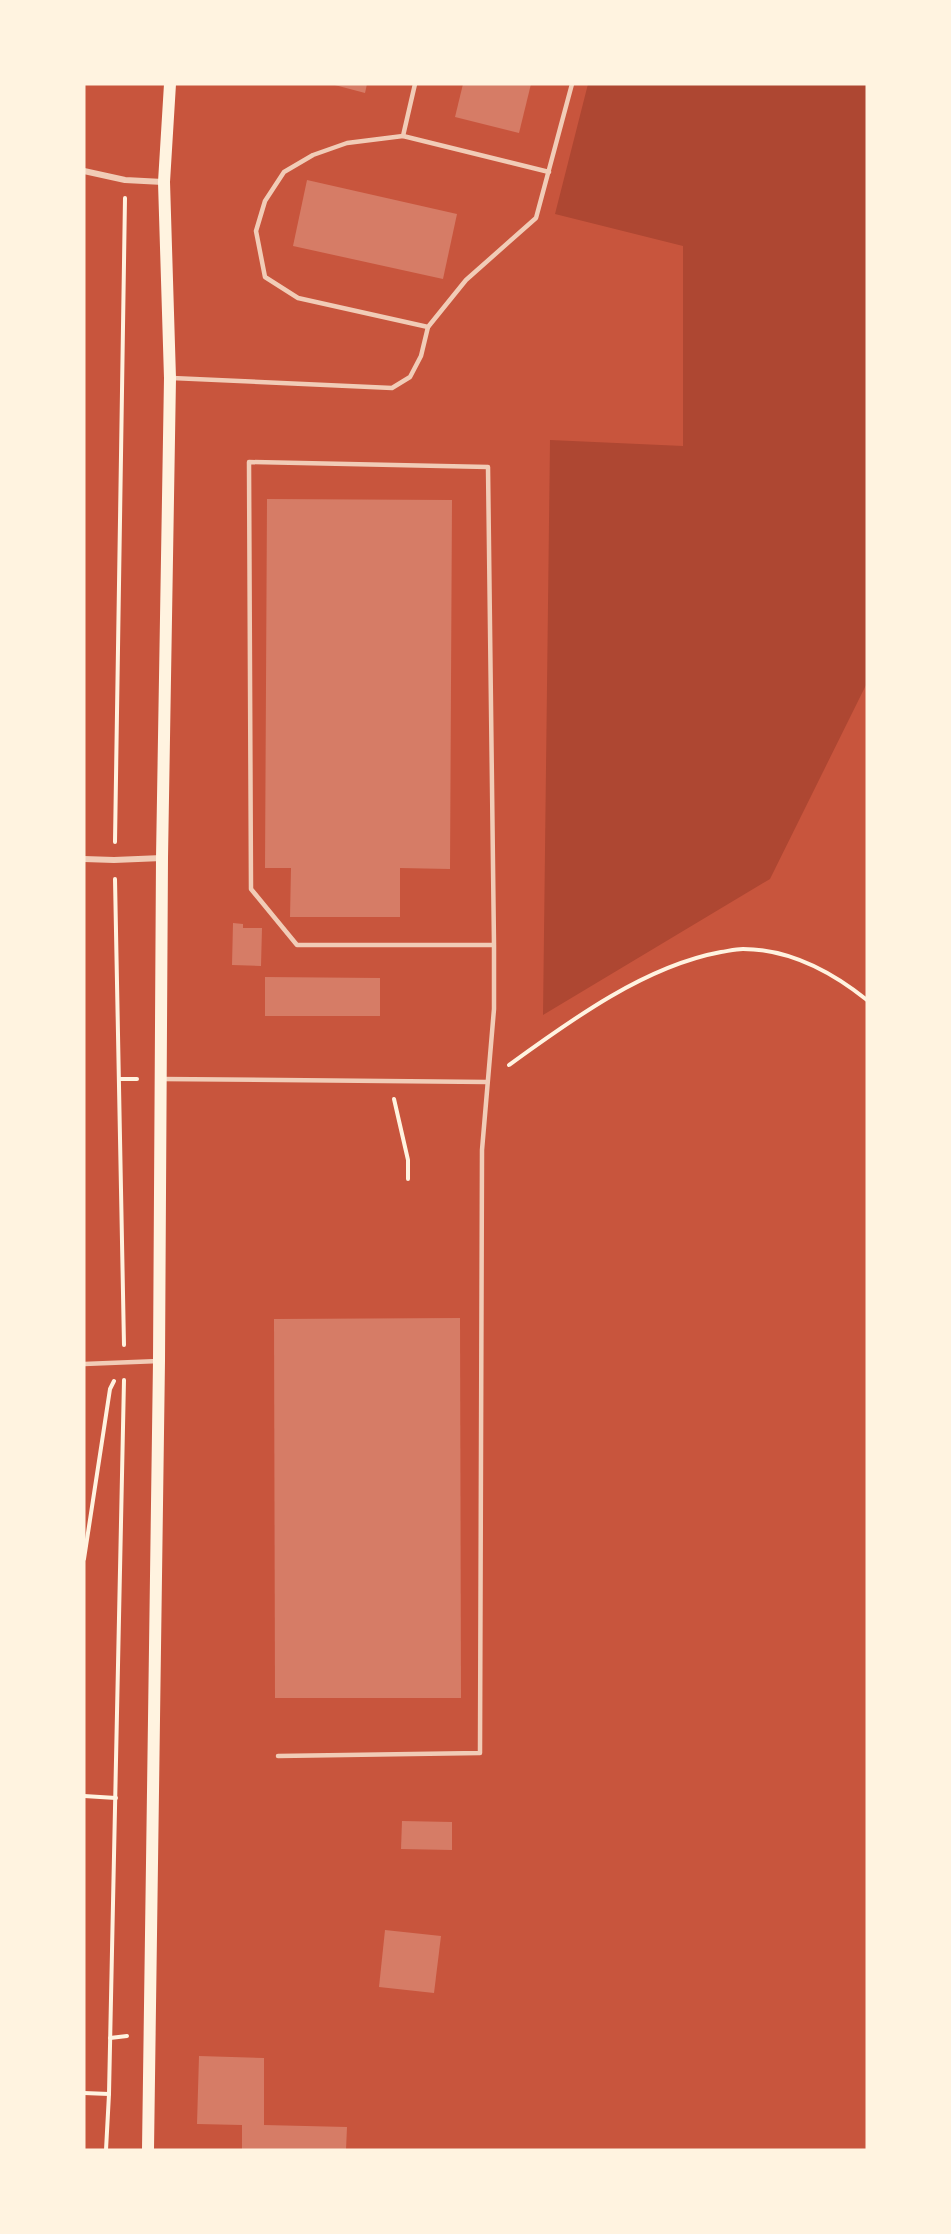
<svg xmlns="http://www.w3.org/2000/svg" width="951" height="2234" viewBox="0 0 951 2234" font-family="Lora,serif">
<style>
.green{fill:#ae4732}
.building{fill:#d67c66}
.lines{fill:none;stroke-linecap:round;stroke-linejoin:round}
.path{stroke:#fff3e0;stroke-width:4}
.service{stroke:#f1ccb7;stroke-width:4.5}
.minor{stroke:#f1ccb7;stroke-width:6}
.secondary{stroke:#fff3e0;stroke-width:12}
</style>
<rect width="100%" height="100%" fill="#c8553d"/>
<polygon class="green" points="588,84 867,84 867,683 770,879 543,1015 550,440 683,446 683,246 555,214"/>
<g class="building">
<polygon points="331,84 367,84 365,93"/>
<polygon points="463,84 531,84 519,133 455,117"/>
<polygon points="307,180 457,214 443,279 293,246"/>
<polygon points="267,499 452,500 450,869 400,868 400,917 290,917 291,868 265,868"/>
<polygon points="233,923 243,924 243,928 262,928 261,966 232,965"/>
<polygon points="265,977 380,978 380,1016 265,1016"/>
<polygon points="460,1318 461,1698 275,1698 274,1319"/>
<polygon points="402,1821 452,1822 452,1850 401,1849"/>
<polygon points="385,1930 441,1936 434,1993 379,1987"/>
<polygon points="199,2056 264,2058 264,2125 347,2127 346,2150 242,2150 242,2125 197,2124"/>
</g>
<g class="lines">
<g class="path">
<polyline points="115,842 125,198"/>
<polyline points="115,879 124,1345"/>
<path d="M509,1065C571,1020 645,966 721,952C728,951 736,949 743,949C789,949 832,972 867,1000"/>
<polyline points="120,1079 137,1079"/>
<polyline points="394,1099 408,1160 408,1179"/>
<polyline points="84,1559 110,1389 114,1381"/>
<polyline points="84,1796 116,1798"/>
<polyline points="110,2038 127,2036"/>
<polyline points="84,2093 109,2094"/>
<polyline points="106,2150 109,2094 124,1380"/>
</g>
<g class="service">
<polyline points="415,84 403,136 347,143 313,155 284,172 265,201 256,231 265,277 298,298 428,327 466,280 536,218 572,84"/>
<polyline points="403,136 549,172"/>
<polyline points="172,378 392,388 410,377 421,356 428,327"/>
<polyline points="161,1079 487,1082"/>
<polyline points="84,1364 159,1361"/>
<polyline points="278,1756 480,1753 482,1150 494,1009 494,945 488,467 249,462 251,889 297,945 494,945"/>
</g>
<g class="minor">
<polyline points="84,171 125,180 163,182"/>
<polyline points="84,859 114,860 162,858"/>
</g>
<polyline class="secondary" points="148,2150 159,1361 162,858 170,378 164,182 170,84"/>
</g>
<rect width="951" height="2234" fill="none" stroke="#fff3e0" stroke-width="171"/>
</svg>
